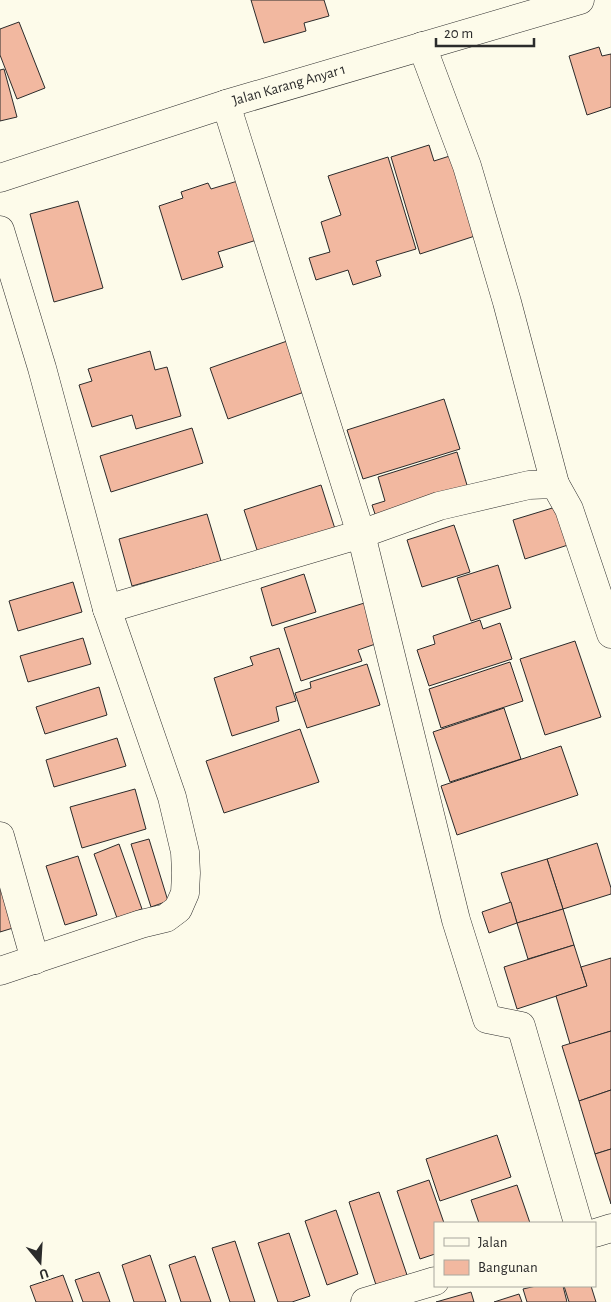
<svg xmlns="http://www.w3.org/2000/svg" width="611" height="1302" viewBox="0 0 611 1302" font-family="'Alegreya Sans',sans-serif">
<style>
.building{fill:#f2b8a0;stroke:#2b2b2b}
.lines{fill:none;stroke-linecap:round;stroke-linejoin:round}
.minor-casing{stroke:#2b2b2b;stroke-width:29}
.major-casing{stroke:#2b2b2b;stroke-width:29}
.minor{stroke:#fdfbea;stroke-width:28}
.major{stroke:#fdfbea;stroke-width:28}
.labels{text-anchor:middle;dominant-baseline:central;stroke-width:4;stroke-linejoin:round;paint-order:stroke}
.street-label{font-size:15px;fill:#2b2b2b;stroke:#fdfbea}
</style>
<rect width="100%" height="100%" fill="#fdfbea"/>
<g class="building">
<polygon points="251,0 324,0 329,16 304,23 306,31 264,43"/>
<polygon points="19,22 45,88 17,99 0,55 0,29"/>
<polygon points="599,47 602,56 611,54 611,107 587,115 569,56"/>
<polygon points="4,69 17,117 0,121 0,70"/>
<polygon points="429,145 434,161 459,153 484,233 420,254 391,157"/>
<polygon points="388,157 416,249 376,261 381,276 353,285 348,270 316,280 309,258 330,252 321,222 341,215 328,176"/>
<polygon points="241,180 260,239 218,252 223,267 182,280 159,206 183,198 181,192 208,183 211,189"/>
<polygon points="78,201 103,288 54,302 30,214"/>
<polygon points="290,340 307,391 228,419 210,368"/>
<polygon points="150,351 155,370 167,367 181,416 136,429 132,415 92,427 79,385 92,381 88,369"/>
<polygon points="444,399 460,449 363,479 347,430"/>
<polygon points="192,428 203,463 111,492 100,456"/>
<polygon points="457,452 470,495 378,523 372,505 385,501 378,477"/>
<polygon points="321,485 336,532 259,556 244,510"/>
<polygon points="559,506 571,544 525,559 513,520"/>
<polygon points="207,514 221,561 132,586 119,539"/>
<polygon points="454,525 470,572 422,587 407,540"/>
<polygon points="498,565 511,608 471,621 457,578"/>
<polygon points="304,574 316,612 272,626 261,588"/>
<polygon points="73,582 82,612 18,631 9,601"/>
<polygon points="374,600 387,640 358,650 362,661 301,681 284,628"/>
<polygon points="480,620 483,629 500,623 512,659 429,686 417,650 435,644 433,636"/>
<polygon points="83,638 91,664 28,682 20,656"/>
<polygon points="575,641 601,717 545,735 520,659"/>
<polygon points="279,648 296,701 276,707 279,721 232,736 214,678 253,665 250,657"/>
<polygon points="510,662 523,701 441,728 429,689"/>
<polygon points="367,664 380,705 307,728 295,693 311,688 310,682"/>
<polygon points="99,687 107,715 45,734 36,707"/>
<polygon points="504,708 521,759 450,782 433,732"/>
<polygon points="300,729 319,782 224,813 206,761"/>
<polygon points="117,738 126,766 54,787 46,760"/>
<polygon points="561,746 578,795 457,835 441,786"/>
<polygon points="135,789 146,829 82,848 70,807"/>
<polygon points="149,839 168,901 151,907 131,844"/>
<polygon points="597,843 611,888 611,894 563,909 547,859"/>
<polygon points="119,844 142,909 117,918 94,854"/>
<polygon points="78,856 97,915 65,925 46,866"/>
<polygon points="547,859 563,909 517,923 501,873"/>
<polygon points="0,885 13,928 0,932"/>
<polygon points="511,902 517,923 489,933 482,912"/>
<polygon points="563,909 574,945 528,959 517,923"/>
<polygon points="574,945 587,986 517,1009 504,967"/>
<polygon points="611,958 611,1031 570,1044 556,996 587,986 581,967"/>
<polygon points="611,1031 611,1090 579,1101 562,1046"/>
<polygon points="611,1090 611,1149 595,1154 579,1101"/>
<polygon points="497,1135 511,1177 440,1201 426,1159"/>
<polygon points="611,1149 611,1204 595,1154"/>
<polygon points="429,1180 444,1223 435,1223 435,1254 420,1259 397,1191"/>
<polygon points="517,1185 530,1223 479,1223 471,1200"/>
<polygon points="379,1192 407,1275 376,1285 349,1202"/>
<polygon points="336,1210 358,1274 327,1285 305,1221"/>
<polygon points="289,1233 310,1296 292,1302 278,1302 258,1243"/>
<polygon points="235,1241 255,1302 230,1302 212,1248"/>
<polygon points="150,1255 166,1302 134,1302 122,1265"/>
<polygon points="195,1256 211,1302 181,1302 169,1265"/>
<polygon points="99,1272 110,1302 83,1302 75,1280"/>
<polygon points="63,1275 73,1302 36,1302 30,1286"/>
<polygon points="536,1286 563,1286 567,1302 527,1302 523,1289"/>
<polygon points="564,1286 591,1286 596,1302 569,1302"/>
<polygon points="471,1292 474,1302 436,1302"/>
<polygon points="519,1294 522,1302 494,1302"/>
</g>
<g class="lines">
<defs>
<g id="minor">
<polyline points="422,46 467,166 507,302 555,484"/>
<polyline points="226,104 361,534 456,920 487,1019 521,1026 578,1223"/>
<polyline points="0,230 42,368 107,609 172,797 185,852 186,873 185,893 178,909 166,918 141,924 0,971"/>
<polyline points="107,609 361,534 439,506 529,485 555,484 569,509 611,634"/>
<polyline points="0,836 35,960"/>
<polyline points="595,1233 611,1228"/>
<polyline points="365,1302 435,1281"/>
</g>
<polyline id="major" points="0,178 226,104 580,0"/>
</defs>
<use href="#minor" class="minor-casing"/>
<use href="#major" class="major-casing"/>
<use href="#minor" class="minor"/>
<use href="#major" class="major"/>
</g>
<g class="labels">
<g class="street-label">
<text transform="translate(289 85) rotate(-16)">Jalan Karang Anyar 1</text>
</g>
</g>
<rect x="434" y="1222" width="162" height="65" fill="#fdfbea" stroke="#a9a89e"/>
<rect x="444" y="1238" width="25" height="8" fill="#fdfbea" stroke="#a9a89e"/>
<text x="478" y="1247" font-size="15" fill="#2b2b2b">Jalan</text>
<rect x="444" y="1260" width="25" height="15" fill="#f2b8a0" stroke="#a9a89e"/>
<text x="478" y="1272" font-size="15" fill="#2b2b2b">Bangunan</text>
<g transform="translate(40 1262) rotate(162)" stroke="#fdfbea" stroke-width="4" paint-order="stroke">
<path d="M0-4L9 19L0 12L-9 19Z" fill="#2b2b2b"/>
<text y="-8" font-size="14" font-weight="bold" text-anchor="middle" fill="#2b2b2b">U</text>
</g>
<path d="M436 38v8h98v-8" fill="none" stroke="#2b2b2b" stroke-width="2.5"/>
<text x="444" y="38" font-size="15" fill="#2b2b2b" stroke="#fdfbea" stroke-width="4" paint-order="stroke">20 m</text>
</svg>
